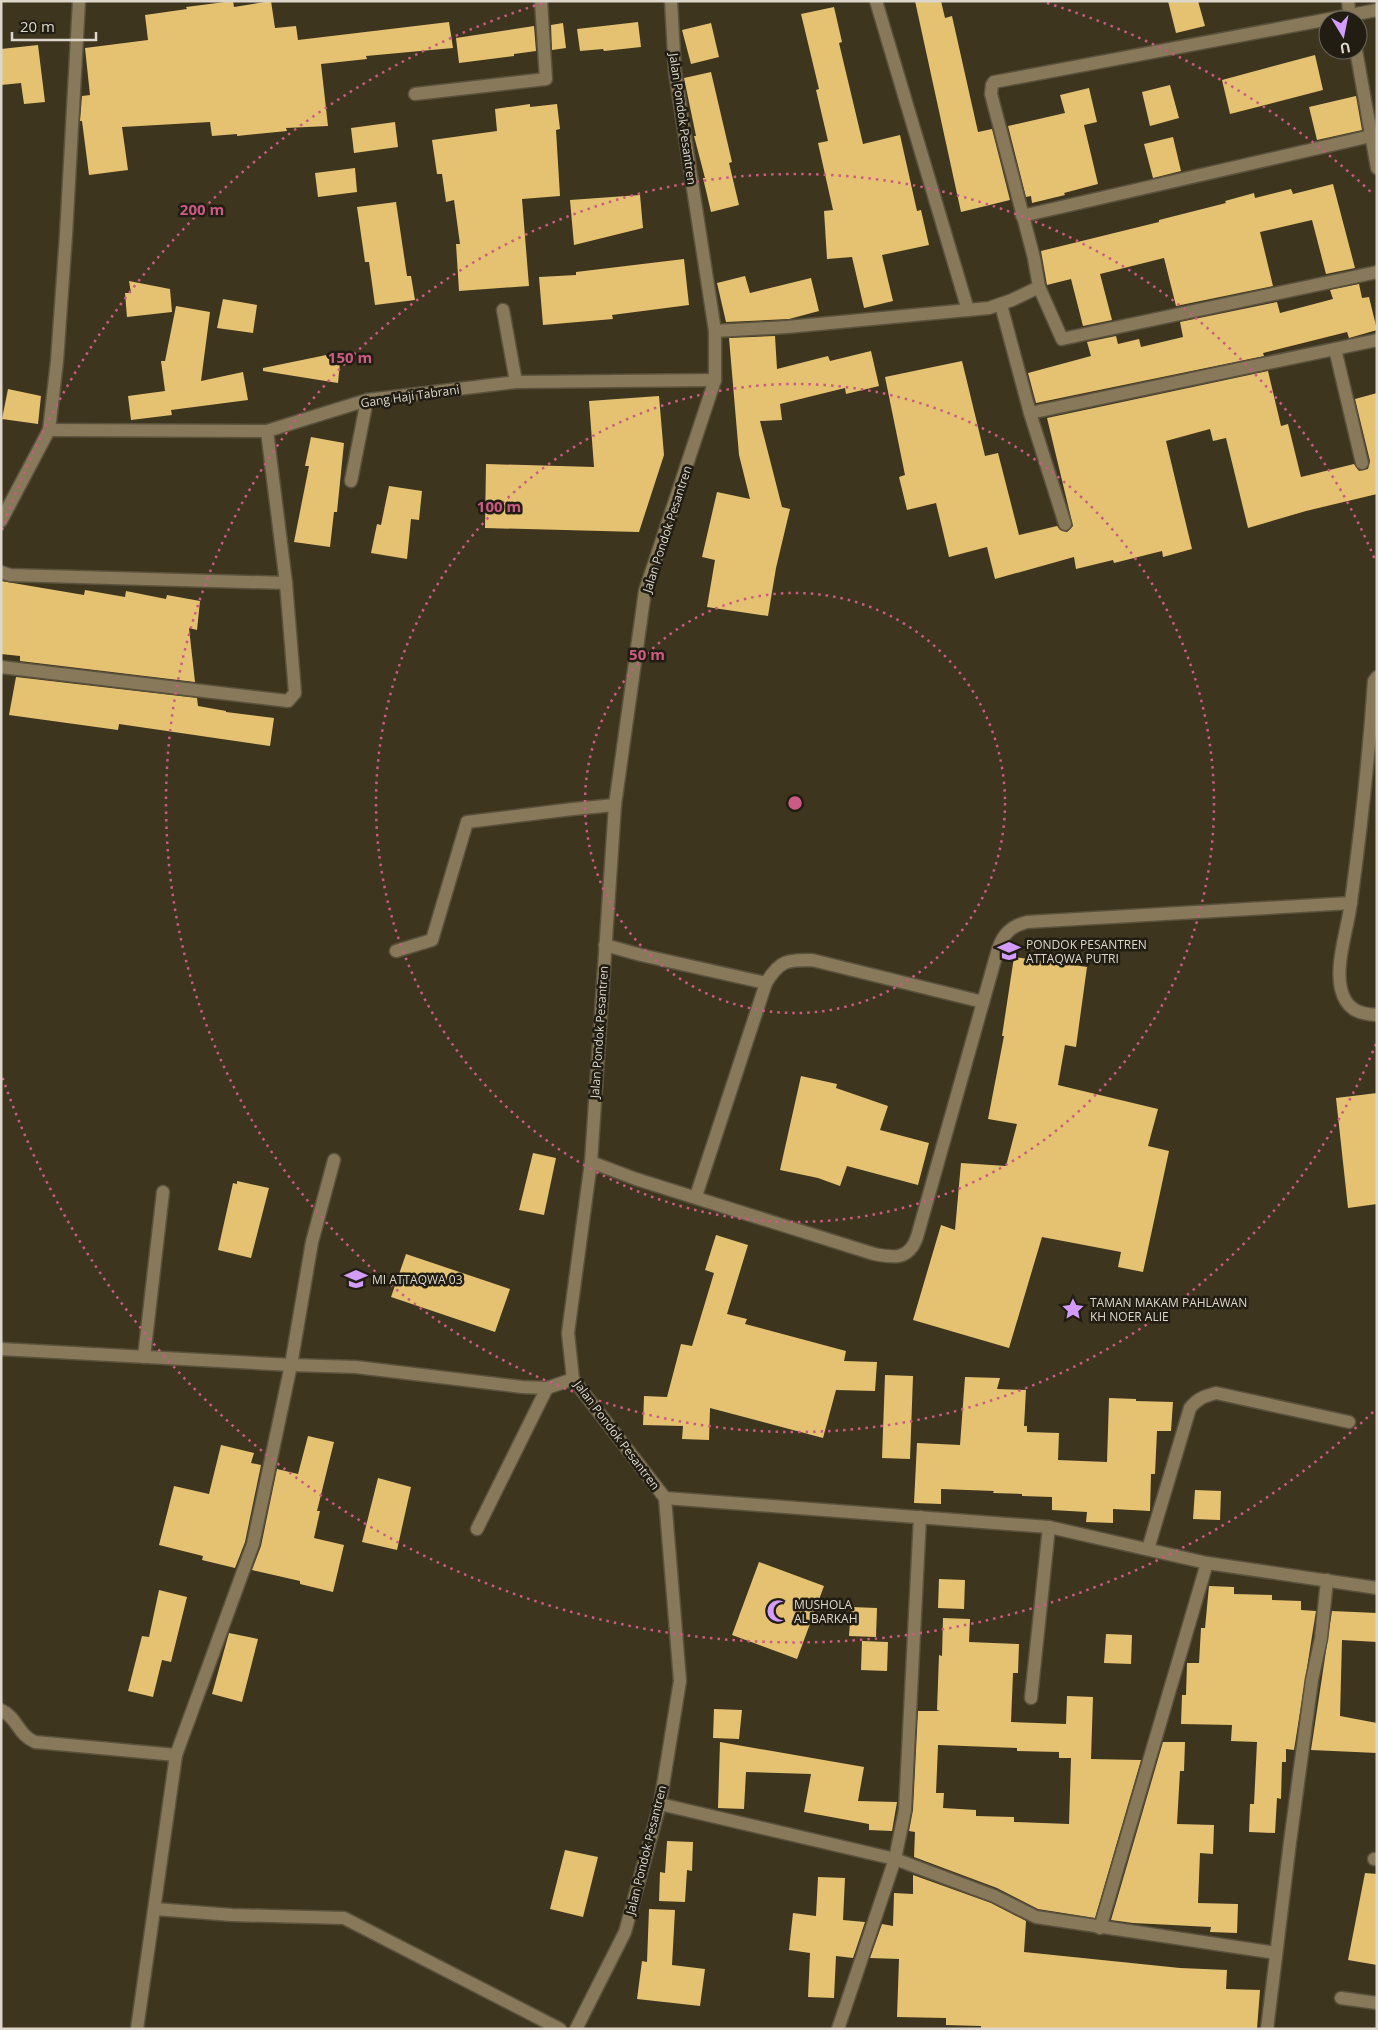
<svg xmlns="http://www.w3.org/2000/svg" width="1378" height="2030" viewBox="0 0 1378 2030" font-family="'Open Sans',sans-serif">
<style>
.building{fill:#e5c271;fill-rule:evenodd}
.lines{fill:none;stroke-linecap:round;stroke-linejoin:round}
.minor-casing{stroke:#5b523e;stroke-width:15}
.minor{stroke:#877959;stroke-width:12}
.ring{fill:none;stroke:#cb5b82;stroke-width:2.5;stroke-dasharray:2.5 5}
.labels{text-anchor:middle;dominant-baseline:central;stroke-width:5;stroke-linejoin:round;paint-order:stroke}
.street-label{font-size:12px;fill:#ddd8cb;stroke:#211d13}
.poi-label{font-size:12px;fill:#ddd8cb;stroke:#211d13;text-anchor:start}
.centre{fill:#cb5b82;stroke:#211d13;stroke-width:2.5}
.ring-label{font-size:15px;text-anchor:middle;font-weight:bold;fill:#cb5b82;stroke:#211d13;stroke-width:5;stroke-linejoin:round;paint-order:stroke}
</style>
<rect width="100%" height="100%" fill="#3e351f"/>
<g class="building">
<polygon points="233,1 234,7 271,1 275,28 296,26 298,40 449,22 453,48 366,56 367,59 321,64 328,126 286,128 287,131 237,136 237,134 212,136 210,122 122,127 128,170 89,175 82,121 80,121 82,96 90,95 85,48 148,40 145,15 187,9 186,7"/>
<polygon points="915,1 941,1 945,18 952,16 978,132 992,129 1010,200 961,212"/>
<polygon points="1168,1 1198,1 1205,26 1176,33"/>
<polygon points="834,7 842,42 839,43 863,144 900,135 917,211 921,210 929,245 882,255 893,301 864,308 852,257 827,259 824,211 833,210 818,143 828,141 816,90 819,89 801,14"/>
<polygon points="638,22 641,47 604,51 603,49 580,51 577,29"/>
<polygon points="563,23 566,48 552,50 551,25"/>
<polygon points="711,23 719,57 691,64 682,30"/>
<polygon points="534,26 536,51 514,54 514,56 459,63 456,38"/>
<polygon points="38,45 45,102 24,104 21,83 1,85 1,49"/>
<polygon points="1315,55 1323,90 1230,114 1222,80"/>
<polygon points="711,72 732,162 729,163 739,205 711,212 703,178 705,178 694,136 696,136 684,78"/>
<polygon points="1170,85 1179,118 1150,126 1142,92"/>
<polygon points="1089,88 1097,122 1084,125 1098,184 1064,193 1065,195 1032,203 1031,196 1026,197 1008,126 1065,113 1060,95"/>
<polygon points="1356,96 1362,130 1317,140 1309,107"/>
<polygon points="530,104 530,107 557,104 560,129 556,130 560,196 522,199 529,286 459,291 456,244 460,244 454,200 446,202 442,174 437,174 432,140 497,131 495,109"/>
<polygon points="395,122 398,147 354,153 351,128"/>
<polygon points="1173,137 1181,171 1153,178 1144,144"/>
<polygon points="355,168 357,192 318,197 315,173"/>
<polygon points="1333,184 1355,268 1326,274 1312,220 1260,232 1273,286 1176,306 1164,258 1100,274 1112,320 1083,326 1071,279 1047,285 1041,251 1159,222 1159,220 1226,203 1225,201 1254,193 1255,198 1291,189 1293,194"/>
<polygon points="640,195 643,228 574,245 570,200"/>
<polygon points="396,202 407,276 411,276 415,300 375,305 369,262 365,262 357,207"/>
<polygon points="684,259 689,305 612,315 613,319 543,325 539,277 576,275 576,272"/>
<polygon points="745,276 750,293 811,278 819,311 789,319 726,322 717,283"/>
<polygon points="129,281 170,289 172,312 127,317 125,293 131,293"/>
<polygon points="1359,284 1362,298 1369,297 1377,330 1349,338 1347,332 1263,353 1264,356 1036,403 1028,373 1091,356 1087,342 1116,336 1118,344 1139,339 1141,347 1183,337 1180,322 1277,302 1280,313 1333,299 1330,290"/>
<polygon points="223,299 257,305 253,333 217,328"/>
<polygon points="176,306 210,312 201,381 243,372 248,400 171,410 172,415 131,420 128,396 165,391 161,361 165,361"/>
<polygon points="775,336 777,369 828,356 830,361 871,351 879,386 846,394 845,388 780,404 782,420 760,421 782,507 790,509 776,568 768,616 707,607 715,560 702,557 717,492 750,499 739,455 729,338"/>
<polygon points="341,352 338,383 263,371 263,368"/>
<polygon points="962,361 985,456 998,453 1019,535 1057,526 1060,530 1067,532 1073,526 1047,418 1268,371 1281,426 1288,424 1301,477 1354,464 1359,471 1368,469 1370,461 1355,399 1377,393 1377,494 1306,511 1248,528 1226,438 1213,441 1210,429 1166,441 1192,549 1163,557 1162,551 1114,563 1113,560 1076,569 1074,557 995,579 987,547 949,557 936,503 907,510 899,477 905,475 885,377"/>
<polygon points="8,389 41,396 38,424 2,419"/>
<polygon points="659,396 664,455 639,532 485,528 486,464 594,467 589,401"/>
<polygon points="311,437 344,443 337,512 334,512 330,547 294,542 309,466 305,466"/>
<polygon points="389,486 422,491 419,520 411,519 407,559 371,553 377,524 381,525"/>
<polygon points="1,581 84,595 85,590 125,597 126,591 166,599 167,595 200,601 197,630 189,628 195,682 20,661 20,656 1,654"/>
<polygon points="16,677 197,698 198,706 226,711 226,712 274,718 270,746 119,724 118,730 9,715"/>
<polygon points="1014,957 1087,967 1076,1047 1065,1045 1058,1085 1158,1109 1148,1146 1169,1151 1143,1272 1118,1267 1121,1252 1042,1237 1009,1348 913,1320 941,1225 955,1230 961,1163 1006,1166 1017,1124 988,1119 1004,1036 1002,1036"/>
<polygon points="801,1076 837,1084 836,1088 888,1106 880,1130 929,1143 918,1185 847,1166 840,1186 818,1178 780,1170"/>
<polygon points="1377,1093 1377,1204 1348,1208 1336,1098"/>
<polygon points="533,1153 556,1158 544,1215 519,1210"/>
<polygon points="237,1181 269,1188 251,1258 218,1250 233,1183 237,1184"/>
<polygon points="716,1235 748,1245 727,1314 747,1319 745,1324 846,1351 844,1361 877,1362 875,1391 836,1390 823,1438 710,1408 709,1440 682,1439 683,1426 643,1425 644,1396 667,1397 681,1344 692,1346 714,1273 705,1270"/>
<polygon points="406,1254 510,1289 495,1332 391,1297"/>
<polygon points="885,1375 913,1376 910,1459 882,1458"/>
<polygon points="965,1377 1000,1378 997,1389 1026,1390 1024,1426 1027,1426 1027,1432 1059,1433 1058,1460 1107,1462 1109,1398 1136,1399 1136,1401 1173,1402 1171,1431 1157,1431 1155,1474 1151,1474 1150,1511 1113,1509 1113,1523 1086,1522 1087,1512 1052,1510 1052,1497 1022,1496 1022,1494 993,1493 994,1491 941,1489 941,1504 914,1503 917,1443 960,1445"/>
<polygon points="308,1436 334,1442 317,1511 320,1511 314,1538 344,1545 333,1592 300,1584 300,1581 252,1570 261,1546 277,1469 298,1474"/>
<polygon points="221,1445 254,1453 251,1463 261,1465 245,1542 235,1568 202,1560 203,1556 159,1545 174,1486 209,1494"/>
<polygon points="378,1478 411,1487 397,1550 362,1542"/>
<polygon points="1195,1490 1221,1491 1220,1520 1193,1519"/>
<polygon points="759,1562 824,1586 797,1659 732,1635"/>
<polygon points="939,1579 965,1580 964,1609 938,1608"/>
<polygon points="1209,1586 1234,1587 1234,1594 1272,1595 1272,1600 1301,1601 1301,1610 1316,1611 1294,1750 1286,1749 1286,1762 1282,1762 1281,1799 1277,1798 1275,1833 1249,1832 1250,1804 1254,1804 1257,1742 1231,1741 1232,1725 1181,1724 1182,1695 1186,1695 1187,1663 1199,1663 1201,1628 1205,1628"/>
<polygon points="159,1590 187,1597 171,1662 162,1660 153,1697 128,1691 142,1636 149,1637"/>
<polygon points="851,1607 877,1608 876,1637 849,1636"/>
<polygon points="1332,1611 1377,1613 1377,1642 1342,1640 1340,1716 1377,1723 1377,1753 1311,1750"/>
<path d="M943,1618L970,1619L969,1642L1019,1644L1018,1673H1013L1011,1722L1066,1724L1067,1696L1093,1697L1091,1759L1141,1760L1095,1918L1038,1909L997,1888L914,1857L915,1832L909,1831L913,1810L918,1711H940L937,1710L939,1655L942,1656ZM938,1745L1017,1748V1751L1059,1752V1758H1071L1069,1824L1014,1822V1817L976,1816V1810L943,1808L944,1793H936Z"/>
<polygon points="229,1633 258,1639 242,1702 212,1694"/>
<polygon points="1106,1634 1132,1635 1131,1664 1104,1663"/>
<polygon points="862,1641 888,1642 887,1671 861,1670"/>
<polygon points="714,1709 742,1710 739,1739 713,1738"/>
<polygon points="720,1742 864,1767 858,1801 897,1802 892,1831 869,1830 869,1824 804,1812 811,1774 746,1772 744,1809 718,1808"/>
<polygon points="1163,1742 1185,1742 1184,1771 1180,1771 1177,1824 1214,1825 1213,1854 1200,1853 1198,1903 1238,1904 1237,1933 1210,1932 1211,1927 1133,1923 1111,1920"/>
<polygon points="667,1841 693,1842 692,1871 687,1870 685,1902 659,1901 660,1872 665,1873"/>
<polygon points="565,1850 598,1857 583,1917 550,1909"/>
<polygon points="1365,1873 1377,1874 1377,1965 1348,1960"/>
<polygon points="913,1875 991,1903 1026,1921 1024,1952 1180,1968 1227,1970 1226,1989 1260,1990 1257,2029 981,2029 981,2026 946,2025 946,2018 897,2017 899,1959 870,1958 882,1924 893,1926 894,1893 913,1894"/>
<polygon points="818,1877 845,1878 843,1920 865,1922 853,1958 836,1956 834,1998 808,1997 810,1953 789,1950 793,1913 816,1916"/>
<polygon points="649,1909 675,1910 672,1965 705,1969 700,2006 637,1999 642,1961 647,1962"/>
</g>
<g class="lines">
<defs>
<g id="minor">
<polyline points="876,1 968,310"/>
<polyline points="1348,1 1350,20"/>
<polyline points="1356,50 1377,168"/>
<polyline points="415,94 546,79 541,1"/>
<polyline points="1022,216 1371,136"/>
<polyline points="1039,287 1062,339 1377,272"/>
<polyline points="1001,305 1030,413 1065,524"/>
<polyline points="503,310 516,382"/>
<polyline points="715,331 787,327 989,308 1012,300 1039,287 1034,258 991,94 992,85 994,82 1377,10"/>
<polyline points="1335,349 1362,463"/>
<polyline points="1030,413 1377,340"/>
<polyline points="49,430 267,431 367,400 516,382 715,380"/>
<polyline points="351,481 367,400"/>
<polyline points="1,521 49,430 57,361 66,235 79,1"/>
<polyline points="1,572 10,575 286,583"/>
<polyline points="1,667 288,701 295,693 286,583 267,431"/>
<path d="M1377,677L1374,681C1369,755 1361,829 1351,902C1348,928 1335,963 1341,989C1346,1009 1358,1014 1377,1015"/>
<polyline points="605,945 641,955 766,983"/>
<polyline points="396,951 432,940 467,822 573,809 615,805"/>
<path d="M591,1162L636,1179L874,1254C894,1258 909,1260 917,1237L998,949C1003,934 1011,926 1027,922L1351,903"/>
<path d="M696,1196L766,983C780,960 787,960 812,960L983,1002"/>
<polyline points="1,1349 291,1365 356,1367 522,1387 547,1388 573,1379"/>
<polyline points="144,1357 163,1192"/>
<polyline points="665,1498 1049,1527 1207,1563 1377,1588"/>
<polyline points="477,1529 547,1388"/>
<path d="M1148,1549L1190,1408C1198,1398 1205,1396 1216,1393L1349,1422"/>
<polyline points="1031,1698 1049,1527"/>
<path d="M1,1710C17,1717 18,1735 35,1742L176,1755"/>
<polyline points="660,1804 895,1859 994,1896 1036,1917 1276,1953"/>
<polyline points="1374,1859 1377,1859"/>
<polyline points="155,1909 232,1915 344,1918 560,2029"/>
<polyline points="1100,1928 1207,1563"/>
<polyline points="1341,1998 1377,2003"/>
<polyline points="137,2029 176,1755 253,1544 291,1365 312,1242 334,1160"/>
<polyline points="576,2029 625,1932 660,1804 680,1681 665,1498 573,1379 568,1333 591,1162 615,805 645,591 715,380 715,331 675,72 671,1"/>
<polyline points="838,2029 895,1859 905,1810 920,1517"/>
<polyline points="1267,2029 1290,1842 1312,1680 1321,1638 1327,1580"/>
</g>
</defs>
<use href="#minor" class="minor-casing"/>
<use href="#minor" class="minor"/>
</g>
<g class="ring">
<circle cx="795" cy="803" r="210"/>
<circle cx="795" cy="803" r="419"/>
<path d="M1376 1044A629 629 0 1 1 1376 562"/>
<path d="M1373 1412A839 839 0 0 1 2 1076M2 530A839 839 0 0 1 543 3M1047 3A839 839 0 0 1 1373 194"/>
</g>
<defs>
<symbol id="school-bare" viewBox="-9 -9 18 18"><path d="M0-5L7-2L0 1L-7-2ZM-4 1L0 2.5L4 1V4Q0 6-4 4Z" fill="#d39cfc" stroke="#211d13" stroke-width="2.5" paint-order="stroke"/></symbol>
<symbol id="sight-bare" viewBox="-9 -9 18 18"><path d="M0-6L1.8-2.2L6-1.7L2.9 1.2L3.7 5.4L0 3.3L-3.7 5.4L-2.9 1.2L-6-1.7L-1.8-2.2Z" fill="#d39cfc" stroke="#211d13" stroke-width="2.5" paint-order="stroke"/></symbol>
<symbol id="mosque-bare" viewBox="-9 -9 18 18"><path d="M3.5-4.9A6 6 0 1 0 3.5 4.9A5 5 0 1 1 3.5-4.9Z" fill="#d39cfc" stroke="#211d13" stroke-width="2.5" paint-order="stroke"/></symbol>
</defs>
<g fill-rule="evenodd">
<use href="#school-bare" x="993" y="935" width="32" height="32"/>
<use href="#school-bare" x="340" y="1263" width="32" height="32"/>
<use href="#sight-bare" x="1057" y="1293" width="32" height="32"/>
<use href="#mosque-bare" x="762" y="1595" width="32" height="32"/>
</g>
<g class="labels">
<g class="street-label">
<text transform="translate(683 119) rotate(82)">Jalan Pondok Pesantren</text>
<text transform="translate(410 396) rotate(-8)">Gang Haji Tabrani</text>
<text transform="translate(667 529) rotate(-72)">Jalan Pondok Pesantren</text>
<text transform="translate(599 1032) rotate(-86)">Jalan Pondok Pesantren</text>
<text transform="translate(617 1435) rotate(53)">Jalan Pondok Pesantren</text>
<text transform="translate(646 1850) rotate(-76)">Jalan Pondok Pesantren</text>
</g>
<g class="poi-label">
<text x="1026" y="944">PONDOK PESANTREN<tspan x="1026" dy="14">ATTAQWA PUTRI</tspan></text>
<text x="372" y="1279">MI ATTAQWA 03</text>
<text x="1090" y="1302">TAMAN MAKAM PAHLAWAN<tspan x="1090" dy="14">KH NOER ALIE</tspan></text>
<text x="794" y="1604">MUSHOLA<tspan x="794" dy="14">AL BARKAH</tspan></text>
</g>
</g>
<circle cx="795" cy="803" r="8" class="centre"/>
<g class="ring-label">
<text x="202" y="215">200 m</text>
<text x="350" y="363">150 m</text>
<text x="499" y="512">100 m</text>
<text x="647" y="660">50 m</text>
</g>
<rect width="1378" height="2030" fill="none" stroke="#ddd8cb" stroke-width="5"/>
<g transform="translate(1343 35) rotate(170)"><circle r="24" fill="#211d13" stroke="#6c685d"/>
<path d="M0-4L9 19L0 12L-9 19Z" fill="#d39cfc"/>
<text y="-8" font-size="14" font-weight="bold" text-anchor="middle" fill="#ddd8cb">U</text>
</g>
<path d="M12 32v8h84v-8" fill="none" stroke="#ddd8cb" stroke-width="2.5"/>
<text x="20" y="32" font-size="15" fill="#ddd8cb" stroke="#211d13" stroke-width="4" paint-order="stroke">20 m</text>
</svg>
